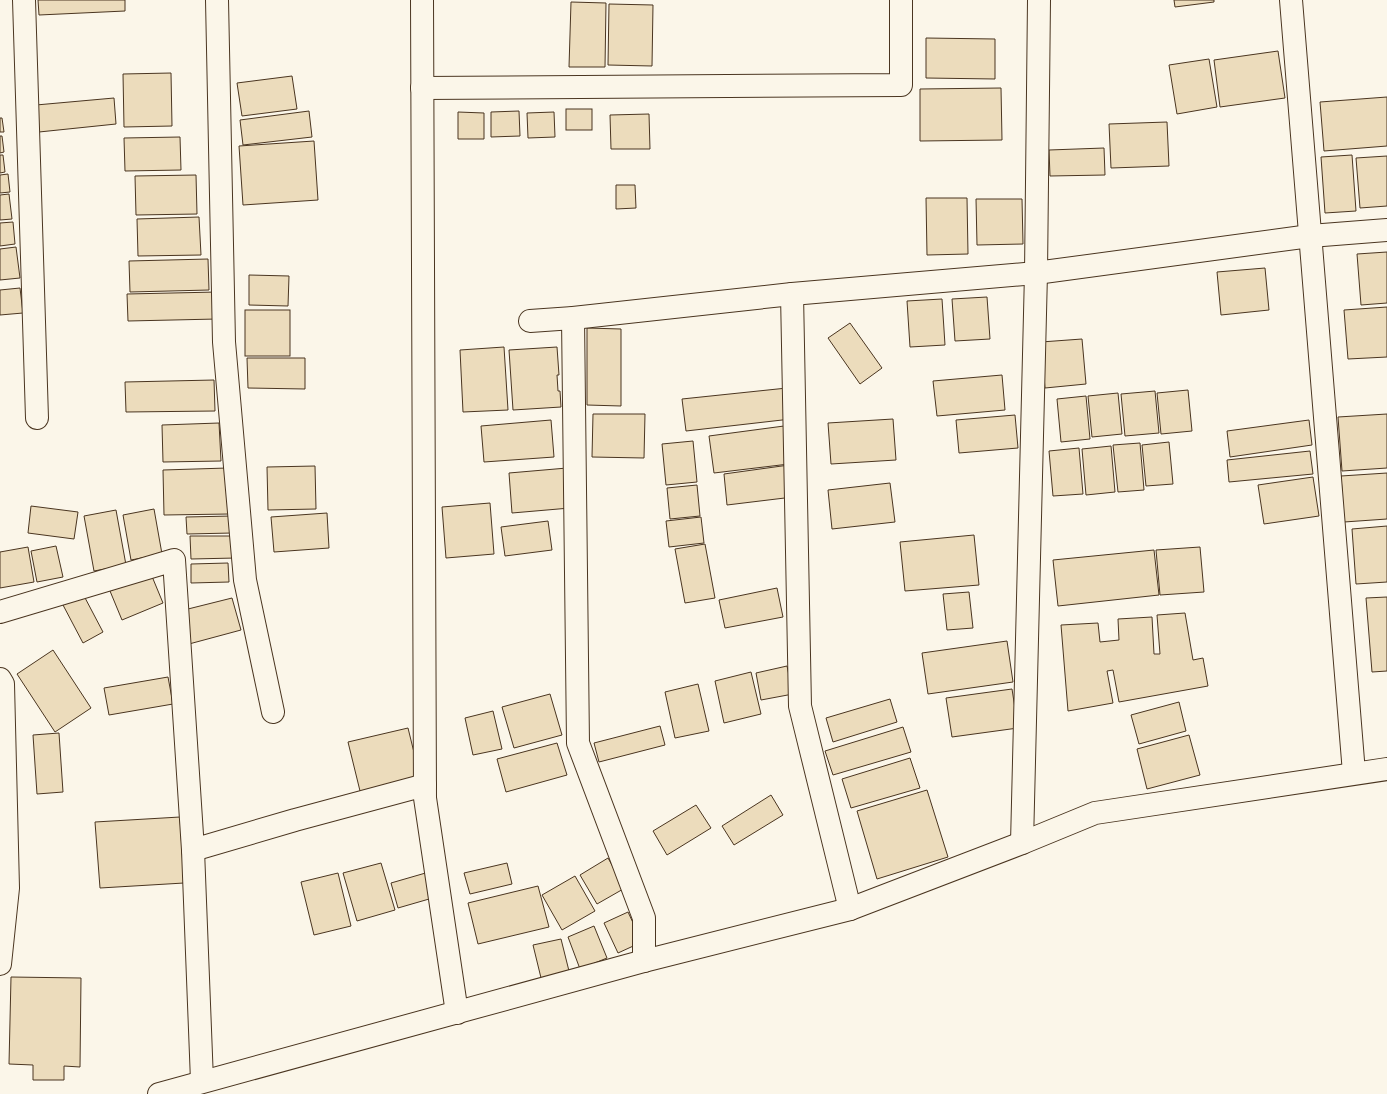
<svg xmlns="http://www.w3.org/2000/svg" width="1387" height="1094" viewBox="0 0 1387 1094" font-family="Quicksand,sans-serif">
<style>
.building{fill:#ecdcbc;stroke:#4a3520}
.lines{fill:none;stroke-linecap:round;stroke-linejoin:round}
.minor-casing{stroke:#4a3520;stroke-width:24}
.minor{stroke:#fbf6e9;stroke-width:22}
</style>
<rect width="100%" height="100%" fill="#fbf6e9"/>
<g class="building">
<polygon points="38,0 125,0 125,11 39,15"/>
<polygon points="1174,0 1214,0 1214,2 1175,7"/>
<polygon points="571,2 606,3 605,67 569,67"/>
<polygon points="609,4 653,5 652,66 608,65"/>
<polygon points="926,38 995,39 995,79 926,78"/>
<polygon points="1278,51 1285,98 1220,107 1214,60"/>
<polygon points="1209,59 1217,107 1177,114 1169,65"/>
<polygon points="171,73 172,126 124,127 123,74"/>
<polygon points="292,76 297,109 242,116 237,83"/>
<polygon points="1001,88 1002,140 920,141 920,89"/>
<polygon points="1387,97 1387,146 1324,151 1320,102"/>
<polygon points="114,98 116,124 39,132 36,105"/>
<rect x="566" y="109" width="26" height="21"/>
<polygon points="309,111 312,137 243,145 240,120"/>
<polygon points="519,111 520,136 491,137 491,112"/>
<polygon points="458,112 484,113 484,139 458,139"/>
<polygon points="554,112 555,137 528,138 527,113"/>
<polygon points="649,114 650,149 611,149 610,115"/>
<polygon points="0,118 2,118 4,132 0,132"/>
<polygon points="1167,122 1169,166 1111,168 1109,124"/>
<polygon points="0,136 2,136 4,152 0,153"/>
<polygon points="180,137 181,170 125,171 124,138"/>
<polygon points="314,141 318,200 243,205 239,146"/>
<polygon points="1104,148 1105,175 1050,176 1049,150"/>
<polygon points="0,155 3,155 5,172 0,173"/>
<polygon points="1352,155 1356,211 1325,213 1321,157"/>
<polygon points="1387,156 1387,206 1360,208 1356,158"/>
<polygon points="8,174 10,192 0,193 0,175"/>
<polygon points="196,175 197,214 136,215 135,176"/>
<polygon points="616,185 635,185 636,208 616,209"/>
<polygon points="9,194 12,219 0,220 0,195"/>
<polygon points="926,198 967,198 968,254 927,255"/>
<polygon points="976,199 1022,199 1023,244 977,245"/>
<polygon points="199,217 201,255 138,256 137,219"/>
<polygon points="13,222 15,244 0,246 0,223"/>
<polygon points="16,247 20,278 0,280 0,249"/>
<polygon points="1387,252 1387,303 1361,305 1357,254"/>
<polygon points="208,259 209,290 130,292 129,261"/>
<polygon points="1265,268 1269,310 1221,315 1217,272"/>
<polygon points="249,275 289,276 288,306 249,305"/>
<polygon points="20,288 23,313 0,315 0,290"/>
<polygon points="217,292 217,319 128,321 127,294"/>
<polygon points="987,297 990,339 955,341 952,299"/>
<polygon points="942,299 945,345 910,347 907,301"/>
<polygon points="1387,307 1387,357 1348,359 1344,310"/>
<rect x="245" y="310" width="45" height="46"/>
<polygon points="850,323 882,368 860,384 828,338"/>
<polygon points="587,328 621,329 621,406 587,405"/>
<polygon points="1082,339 1086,384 1045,388 1041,342"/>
<polygon points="504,347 508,410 463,412 460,350"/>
<polygon points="557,347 559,375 557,375 558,391 560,391 561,407 513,410 509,350"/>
<polygon points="247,358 305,358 305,389 248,388"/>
<polygon points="1002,375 1005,410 937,416 933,381"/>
<polygon points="214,380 215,411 126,412 125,382"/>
<polygon points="787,388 791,419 686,431 682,399"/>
<polygon points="1188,390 1192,431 1161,434 1157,393"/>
<polygon points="1155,391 1159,433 1125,436 1121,394"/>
<polygon points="1118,393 1122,434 1092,437 1088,396"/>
<polygon points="1086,396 1090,439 1061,442 1057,399"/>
<polygon points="593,414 645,414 644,458 592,457"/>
<polygon points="1387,414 1387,468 1342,471 1338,417"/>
<polygon points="1015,415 1018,448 959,453 956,420"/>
<polygon points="893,419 896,460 831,464 828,423"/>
<polygon points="551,420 554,457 484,462 481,426"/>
<polygon points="1309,420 1312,445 1230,457 1227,431"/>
<polygon points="219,423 221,461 163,462 162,425"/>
<polygon points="784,426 789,464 714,473 709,436"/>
<polygon points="693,441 697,482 666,485 662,444"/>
<polygon points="1169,442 1173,484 1146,486 1142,445"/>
<polygon points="1140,443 1144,490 1118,492 1113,445"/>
<polygon points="1111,446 1115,492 1086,495 1082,449"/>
<polygon points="1079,448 1083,494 1053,496 1049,451"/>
<polygon points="1310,451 1313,474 1229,482 1227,460"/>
<polygon points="789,465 793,497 727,505 724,474"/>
<polygon points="315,466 316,509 268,510 267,467"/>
<polygon points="227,468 229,514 164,515 163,470"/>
<polygon points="567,468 570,508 512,513 509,473"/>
<polygon points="1387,473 1387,519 1344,522 1341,476"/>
<polygon points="1313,477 1319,516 1264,524 1258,485"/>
<polygon points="890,483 895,522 832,529 828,490"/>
<polygon points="697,485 700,516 670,519 667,488"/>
<polygon points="490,503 494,554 446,558 442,507"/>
<polygon points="31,506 78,512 74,539 28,533"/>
<polygon points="154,509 162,554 131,560 123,515"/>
<polygon points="116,510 126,565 94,571 84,516"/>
<polygon points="327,513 329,548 274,552 271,517"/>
<polygon points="232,516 232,533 187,534 186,517"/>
<polygon points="701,517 704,543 669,547 666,521"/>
<polygon points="548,521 552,550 505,556 501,527"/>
<polygon points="1387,526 1387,582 1356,584 1352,529"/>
<polygon points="974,535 979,585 905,591 900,542"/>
<polygon points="190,536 235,536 236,558 191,559"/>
<polygon points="705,544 715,598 685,603 675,549"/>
<polygon points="56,546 63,577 37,582 31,551"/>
<polygon points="28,547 34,582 0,588 0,552"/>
<polygon points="1200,547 1204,592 1160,595 1156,550"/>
<polygon points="1154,550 1159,595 1058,606 1053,560"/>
<polygon points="228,563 229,582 191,583 191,564"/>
<polygon points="151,574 163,603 122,620 110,591"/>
<polygon points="777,588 783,617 725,628 719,600"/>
<polygon points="969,592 973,628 947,630 943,594"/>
<polygon points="83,594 103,632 83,643 63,605"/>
<polygon points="1387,597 1387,671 1372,672 1366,598"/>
<polygon points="232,598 241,630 189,644 180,611"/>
<polygon points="1185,613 1193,660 1203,658 1208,686 1119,702 1113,670 1107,671 1113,703 1068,711 1061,625 1098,623 1100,642 1119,640 1118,619 1152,617 1154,654 1160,654 1157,615"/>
<polygon points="1007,641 1013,682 928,694 922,653"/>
<polygon points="53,650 91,708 55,732 17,674"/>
<polygon points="787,666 793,694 761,700 756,673"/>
<polygon points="751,672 761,714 724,723 715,681"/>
<polygon points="168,677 173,704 109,715 104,688"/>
<polygon points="698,684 709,731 675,738 665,692"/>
<polygon points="1012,689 1018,728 952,737 946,698"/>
<polygon points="550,694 562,735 514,748 502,707"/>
<polygon points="890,699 897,722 833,742 826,718"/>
<polygon points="1179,702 1186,731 1139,744 1131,715"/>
<polygon points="493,711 502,749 473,755 465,718"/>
<polygon points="660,726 665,745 599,762 594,743"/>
<polygon points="903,727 911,752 833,775 825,751"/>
<polygon points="408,728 421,781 361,795 348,742"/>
<polygon points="59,733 63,792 37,794 33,735"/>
<polygon points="1189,735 1200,775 1147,789 1137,749"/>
<polygon points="557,743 567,775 506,792 497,759"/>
<polygon points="910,758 920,788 851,808 842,779"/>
<polygon points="927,790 948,857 877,879 857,811"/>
<polygon points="771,795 783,815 734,845 722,826"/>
<polygon points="696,805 711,828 667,855 653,831"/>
<polygon points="180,817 184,883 100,888 95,822"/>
<polygon points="608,858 625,888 597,904 580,875"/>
<polygon points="381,863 395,910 357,921 343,873"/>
<polygon points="507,863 512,884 470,894 464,873"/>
<polygon points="429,872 436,897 398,908 391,883"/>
<polygon points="338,873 351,926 314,935 301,882"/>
<polygon points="575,876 595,911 562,930 542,895"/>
<polygon points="538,886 549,927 478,944 468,903"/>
<polygon points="628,912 642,942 618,953 604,923"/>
<polygon points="594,926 607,958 580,969 568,937"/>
<polygon points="561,939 570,975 542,982 533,945"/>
<polygon points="11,977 81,978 80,1067 64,1066 64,1080 33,1080 33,1065 9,1064"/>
</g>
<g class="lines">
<defs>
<g id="minor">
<polyline points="24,0 37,418"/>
<polyline points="217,0 224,342 245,580 273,712"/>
<polyline points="422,0 425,798 457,1013"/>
<polyline points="1291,0 1354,773"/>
<polyline points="422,88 901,85 901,0"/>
<polyline points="792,294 800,706 850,909"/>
<polyline points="573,318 578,743 644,918 644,961"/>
<polyline points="530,321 573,318 792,294 1036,273 1310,236 1387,230"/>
<polyline points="0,612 174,560 193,850 202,1081"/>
<polyline points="0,679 3,684 8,888 0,964"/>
<polyline points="1022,843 1036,273 1039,0"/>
<polyline points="193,850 295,820 425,785"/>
<polyline points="159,1094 644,961 850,909 1022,843 1095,813 1387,769"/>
</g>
</defs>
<use href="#minor" class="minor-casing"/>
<use href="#minor" class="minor"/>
</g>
</svg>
